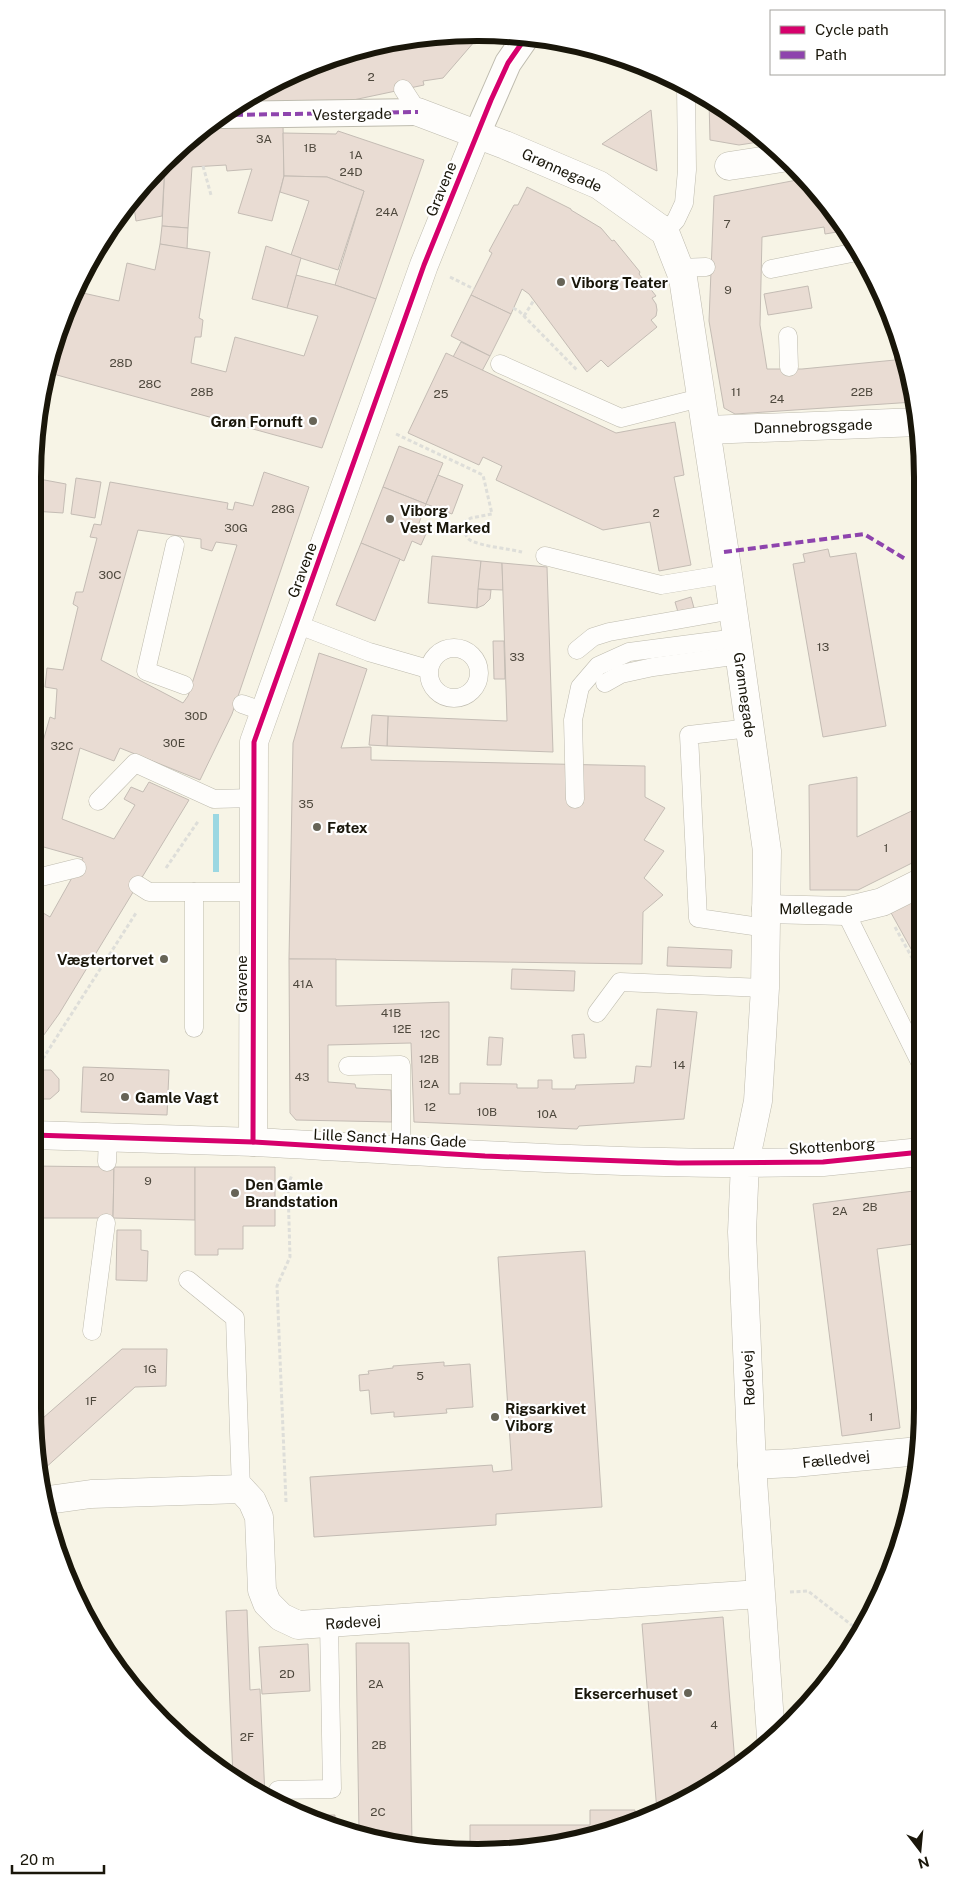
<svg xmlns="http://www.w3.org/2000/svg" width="955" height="1885" viewBox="0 0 955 1885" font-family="'Public Sans',sans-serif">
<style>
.water{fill:#9bd7e2}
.building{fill:#e9dcd3;stroke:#c4bcb4;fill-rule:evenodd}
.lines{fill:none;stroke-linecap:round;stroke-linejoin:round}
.service-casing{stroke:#bebbae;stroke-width:19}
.pedestrian-casing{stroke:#bebbae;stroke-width:28}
.minor-casing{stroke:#bebbae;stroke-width:29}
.tertiary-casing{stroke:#bebbae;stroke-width:29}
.path{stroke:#deded9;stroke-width:3;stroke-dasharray:4 2.5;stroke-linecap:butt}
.service{stroke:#fefdfb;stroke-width:18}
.pedestrian{stroke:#fefdfb;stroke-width:26}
.minor{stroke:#fefdfb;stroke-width:28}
.tertiary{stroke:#fefdfb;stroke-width:28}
.quiet{stroke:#8e44ad;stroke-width:4;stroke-dasharray:8 4;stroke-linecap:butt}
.cycleway-casing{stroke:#fff;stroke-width:8}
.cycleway{stroke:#d6006c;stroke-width:5}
.poi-dot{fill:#676457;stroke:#fff;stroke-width:2}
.labels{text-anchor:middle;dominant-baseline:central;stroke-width:4.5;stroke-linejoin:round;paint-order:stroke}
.number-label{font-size:12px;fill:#4e483d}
.street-label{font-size:15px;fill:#19160a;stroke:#fff}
.poi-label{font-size:15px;font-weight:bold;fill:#19160a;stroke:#fff;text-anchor:start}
.rim{fill:none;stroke:#19160a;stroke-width:6}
</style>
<rect width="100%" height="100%" fill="#f7f4e6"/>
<rect class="water" x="213" y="814" width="6" height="58"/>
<g class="building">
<polygon points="481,34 443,78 423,81 424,85 325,106 241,102 255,92 334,56 411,38 413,41 416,41 415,37 419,36"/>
<polygon points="709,100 749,125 765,141 739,145 710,140"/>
<polygon points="651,110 657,171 602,144"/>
<polygon points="283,125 284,176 272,221 238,213 252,169 227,171 226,165 192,167 188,228 162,226 165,163 184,143 206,127"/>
<polygon points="338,131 424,160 376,299 335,285 364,191 327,177 284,176 283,133 336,134"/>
<polygon points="165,163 162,216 136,221 134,207 123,209"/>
<polygon points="284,176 327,177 364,191 338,270 291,255 309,201 280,192"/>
<polygon points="802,179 831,207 841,224 836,225 837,232 825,234 824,227 762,237 760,325 767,369 802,369 895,360 892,337 896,337 914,402 735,414 724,408 709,321 714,196"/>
<polygon points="527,187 571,209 571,210 601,228 612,241 614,240 640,272 639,274 656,296 652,298 656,304 657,310 656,316 651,320 657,327 608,367 601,360 587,372 529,294 522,289 511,314 471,295 492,253 489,251 514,205 518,205"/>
<polygon points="162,226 188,228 187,249 160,244"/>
<polygon points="160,244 210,252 199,318 203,320 201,337 195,337 191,363 226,372 235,337 304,356 318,316 287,308 296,275 335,285 376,299 322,448 46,372 53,349 74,291 119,301 127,263 155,270"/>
<polygon points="266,246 301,258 287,308 252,299"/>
<polygon points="808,286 812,308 768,315 764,294"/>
<polygon points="471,295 511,314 490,356 451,336"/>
<polygon points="461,342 490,356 482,371 453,357"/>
<polygon points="446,353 616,433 675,422 684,475 674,477 691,565 659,571 650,522 603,530 496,480 502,466 483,457 479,465 408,433"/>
<polygon points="35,438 39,479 66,484 63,513 33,511 33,449"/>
<polygon points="399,446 443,463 426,504 383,487"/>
<path d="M264,472L309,487L232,714L200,780L120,748L114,761L80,748L62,819L114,839L135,805L124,799L131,787L143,792L149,782L189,800L59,1014L33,1050V942L35,939L33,938V907L50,917L83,858L33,844V776L50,717L55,719L57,689L45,687L47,668L63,670L78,607L73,604L76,592H83L97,538L90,537L94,524L101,525L110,482L228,503L227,509L233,510L235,502L253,506ZM138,530L201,539V548L212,551L216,542L237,545L188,696L183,703L101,660Z"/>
<polygon points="438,475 463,485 452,514 426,504"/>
<polygon points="76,478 101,482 95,518 71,514"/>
<polygon points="383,487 426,504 419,523 429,527 421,545 412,541 404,561 361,543"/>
<polygon points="361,543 400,559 375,621 336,605"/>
<polygon points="828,549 830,557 856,553 886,726 823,737 793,564 805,562 803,554"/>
<polygon points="432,556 481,561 477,608 428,603"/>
<polygon points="481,561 502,563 503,590 478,589"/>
<polygon points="502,563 547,567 553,752 387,746 388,716 507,721"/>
<polygon points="478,589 491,590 490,599 484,605 477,608"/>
<polygon points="691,597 694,608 678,612 675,602"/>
<polygon points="493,641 504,641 505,679 494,679"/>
<polygon points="319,653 367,669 341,748 371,747 371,760 645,766 645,797 665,808 644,840 664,851 644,878 663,895 643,912 642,964 289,959 293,743"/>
<polygon points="372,715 388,716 387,746 369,745"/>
<polygon points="857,777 857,837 920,807 920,859 858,890 810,890 809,785"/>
<polygon points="920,895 920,965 890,911"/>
<polygon points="668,947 732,950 731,968 667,966"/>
<polygon points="289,959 336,959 336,1006 449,1002 449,1094 460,1094 460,1083 517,1084 517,1088 538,1088 538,1080 552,1080 552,1089 575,1089 576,1085 634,1083 636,1066 651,1067 657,1009 697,1012 684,1119 579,1126 577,1129 414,1122 411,1043 328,1045 328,1082 355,1084 356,1088 391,1090 392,1122 296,1120 290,1113"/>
<polygon points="512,969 575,971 574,991 511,989"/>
<polygon points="584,1034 586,1058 574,1058 572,1035"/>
<polygon points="489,1037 503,1038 501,1065 487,1065"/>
<polygon points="83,1067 169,1070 167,1115 81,1112"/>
<polygon points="39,1070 51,1070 59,1079 59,1091 50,1099 38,1099 33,1093 33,1076"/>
<polygon points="33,1166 114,1167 113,1218 33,1218"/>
<polygon points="114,1167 195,1167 195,1220 113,1218"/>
<polygon points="195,1167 275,1167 275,1226 243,1226 243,1249 218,1249 218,1255 195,1255"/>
<polygon points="921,1190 921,1243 877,1249 900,1428 842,1436 813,1204"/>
<polygon points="117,1230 141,1230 141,1250 148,1251 147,1281 116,1280"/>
<polygon points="585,1251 602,1507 496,1514 496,1525 314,1537 310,1477 492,1465 493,1472 512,1470 498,1257"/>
<polygon points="122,1349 167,1349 166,1386 135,1387 43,1470 35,1425"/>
<polygon points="444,1362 444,1366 470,1364 473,1407 446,1409 447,1413 394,1417 394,1412 371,1414 369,1390 360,1391 359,1375 369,1374 368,1371 393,1368 393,1366"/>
<polygon points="247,1610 250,1690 260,1689 265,1796 255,1793 233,1777 226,1611"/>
<polygon points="723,1617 735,1763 674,1807 657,1812 642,1624"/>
<polygon points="356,1643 409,1643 412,1845 390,1844 359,1832"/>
<polygon points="308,1644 310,1691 262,1694 259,1647"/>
<polygon points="590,1810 635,1810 635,1814 647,1815 535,1849 470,1847 470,1825 590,1825"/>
<polygon points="314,1815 335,1815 335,1823"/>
</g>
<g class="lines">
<defs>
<g id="service">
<polyline points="403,89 418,112"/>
<polyline points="665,232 676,220 684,203 687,170 686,86"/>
<polyline points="679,268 706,267"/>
<polyline points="771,269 857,252"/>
<polyline points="788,336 789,367"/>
<polyline points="500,364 621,418 700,398"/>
<polyline points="175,545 146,671 184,685"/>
<polyline points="545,556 661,585 728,574"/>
<polyline points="296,624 369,652 428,669"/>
<circle cx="454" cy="673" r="25"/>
<polyline points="577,650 593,637 609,632 733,610"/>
<polyline points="605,683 621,674 653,667 740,655"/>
<polyline points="242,704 265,712"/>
<polyline points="750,728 689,735 698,918 766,928"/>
<polyline points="575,799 573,720 580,687 598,666 629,652 737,638"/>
<polyline points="98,801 135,763 214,799 253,798"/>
<polyline points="33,879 77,868"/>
<polyline points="138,885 149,892 254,892"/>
<polyline points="845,911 920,1062"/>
<polyline points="597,1013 620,982 765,988"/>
<polyline points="194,1028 194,892"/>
<polyline points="348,1066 401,1065 401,1151"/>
<polyline points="107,1162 108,1137"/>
<polyline points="188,1280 235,1318 241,1489"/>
<polyline points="92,1331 106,1223"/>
<polyline points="278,1790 332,1789 329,1623"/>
</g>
<g id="pedestrian">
<polyline points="223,115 418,112"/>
<polyline points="477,134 508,63 526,37"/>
</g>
<g id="minor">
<polyline points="729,166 782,158"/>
<polyline points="707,430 919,422"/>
<polyline points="766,909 845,911 882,902 920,883"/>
<path d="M33,1135C107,1137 181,1139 255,1142C419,1151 582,1163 745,1163L758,1101L765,988L767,851L728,574L683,278L665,232L599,185L505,145L418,112"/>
<polyline points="253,1142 254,742 424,265 477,134"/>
<polyline points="752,1465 794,1463 919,1451"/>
<polyline points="48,1500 91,1494 241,1489 252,1501 259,1517 262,1590 267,1603 281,1617 298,1625 760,1594"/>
</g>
<polyline id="tertiary" points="771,1737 752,1465 742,1232 745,1163 823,1162 921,1152"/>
</defs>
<use href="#service" class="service-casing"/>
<use href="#pedestrian" class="pedestrian-casing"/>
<use href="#minor" class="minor-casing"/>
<use href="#tertiary" class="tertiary-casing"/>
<g class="path">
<polyline points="563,43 583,53"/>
<polyline points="203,166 211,195"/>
<polyline points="450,277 474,289"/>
<polyline points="513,308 519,311 577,370"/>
<polyline points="524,316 534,300"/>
<path d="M396,434L483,475L492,514L471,518L466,521C464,528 464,536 470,540C479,546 511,549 522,552"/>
<polyline points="166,868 199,820"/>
<polyline points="895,927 920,972"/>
<polyline points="33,1068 44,1057 136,913"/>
<polyline points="286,1502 277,1286 290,1257 288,1187 292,1174"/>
<polyline points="790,1592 808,1591 858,1630"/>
</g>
<use href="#service" class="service"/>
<use href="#pedestrian" class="pedestrian"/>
<use href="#minor" class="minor"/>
<use href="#tertiary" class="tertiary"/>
<g class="quiet">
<polyline points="223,115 418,112"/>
<polyline points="724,552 864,534 907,560"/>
</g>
<defs>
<g id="cycleway">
<polyline points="33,1135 253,1142 485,1156 678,1163 823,1162 921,1152"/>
<polyline points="253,1142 254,742 424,265 491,100 508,63 526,37"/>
</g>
</defs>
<use href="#cycleway" class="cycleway-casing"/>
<use href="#cycleway" class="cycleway"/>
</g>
<g class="poi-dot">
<circle cx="561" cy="282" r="5"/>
<circle cx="313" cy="421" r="5"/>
<circle cx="390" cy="519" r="5"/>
<circle cx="317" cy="827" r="5"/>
<circle cx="164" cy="959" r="5"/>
<circle cx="125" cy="1097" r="5"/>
<circle cx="235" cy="1193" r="5"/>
<circle cx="495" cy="1417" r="5"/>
<circle cx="688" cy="1693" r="5"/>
</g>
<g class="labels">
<g class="number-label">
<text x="371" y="77">2</text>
<text x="264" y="139">3A</text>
<text x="310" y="148">1B</text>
<text x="356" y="155">1A</text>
<text x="351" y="172">24D</text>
<text x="387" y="212">24A</text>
<text x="727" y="224">7</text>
<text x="728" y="290">9</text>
<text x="121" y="363">28D</text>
<text x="150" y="384">28C</text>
<text x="202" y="392">28B</text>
<text x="736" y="392">11</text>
<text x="862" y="392">22B</text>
<text x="441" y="394">25</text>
<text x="777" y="399">24</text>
<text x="283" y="509">28G</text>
<text x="656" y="513">2</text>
<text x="236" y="528">30G</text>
<text x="110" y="575">30C</text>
<text x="823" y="647">13</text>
<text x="517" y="657">33</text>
<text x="196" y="716">30D</text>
<text x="174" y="743">30E</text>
<text x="62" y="746">32C</text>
<text x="306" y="804">35</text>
<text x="886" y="848">1</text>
<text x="303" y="984">41A</text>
<text x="391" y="1013">41B</text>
<text x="402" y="1029">12E</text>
<text x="430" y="1034">12C</text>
<text x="429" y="1059">12B</text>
<text x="679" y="1065">14</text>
<text x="107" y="1077">20</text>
<text x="302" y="1077">43</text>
<text x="429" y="1084">12A</text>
<text x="430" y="1107">12</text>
<text x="487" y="1112">10B</text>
<text x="547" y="1114">10A</text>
<text x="148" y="1181">9</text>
<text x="870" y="1207">2B</text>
<text x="840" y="1211">2A</text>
<text x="150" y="1369">1G</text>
<text x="420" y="1376">5</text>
<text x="91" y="1401">1F</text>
<text x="871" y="1417">1</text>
<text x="287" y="1674">2D</text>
<text x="376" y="1684">2A</text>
<text x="714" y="1725">4</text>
<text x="247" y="1737">2F</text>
<text x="379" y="1745">2B</text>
<text x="378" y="1812">2C</text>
</g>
<g class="street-label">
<text transform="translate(352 114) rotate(-1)">Vestergade</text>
<text transform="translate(562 170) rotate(24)">Grønnegade</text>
<text transform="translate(441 189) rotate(-68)">Gravene</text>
<text transform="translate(813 426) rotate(-2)">Dannebrogsgade</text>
<text transform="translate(302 570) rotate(-70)">Gravene</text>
<text transform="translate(745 695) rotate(82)">Grønnegade</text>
<text transform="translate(816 908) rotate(-1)">Møllegade</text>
<text transform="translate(241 984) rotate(-90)">Gravene</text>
<text transform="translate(390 1138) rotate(3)">Lille Sanct Hans Gade</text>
<text transform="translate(832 1146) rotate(-4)">Skottenborg</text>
<text transform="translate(748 1378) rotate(-93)">Rødevej</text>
<text transform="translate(836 1459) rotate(-6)">Fælledvej</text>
<text transform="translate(353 1622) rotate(-4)">Rødevej</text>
</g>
<g class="poi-label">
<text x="571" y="282">Viborg Teater</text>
<text x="303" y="421" text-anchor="end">Grøn Fornuft</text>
<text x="400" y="510">Viborg<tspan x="400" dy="17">Vest Marked</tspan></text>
<text x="327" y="827">Føtex</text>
<text x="154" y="959" text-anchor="end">Vægtertorvet</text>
<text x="135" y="1097">Gamle Vagt</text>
<text x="245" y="1184">Den Gamle<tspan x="245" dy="17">Brandstation</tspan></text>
<text x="505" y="1408">Rigsarkivet<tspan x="505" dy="17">Viborg</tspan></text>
<text x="678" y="1693" text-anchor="end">Eksercerhuset</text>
</g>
</g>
<path d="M0 0H955V1885H0ZM477 41H478A436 436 0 0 1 914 477V1408A436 436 0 0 1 478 1844H477A436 436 0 0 1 41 1408V477A436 436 0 0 1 477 41Z" fill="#fff" fill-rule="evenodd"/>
<path class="rim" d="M477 41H478A436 436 0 0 1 914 477V1408A436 436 0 0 1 478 1844H477A436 436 0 0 1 41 1408V477A436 436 0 0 1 477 41Z"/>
<rect x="770" y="10" width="175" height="65" fill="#ffffff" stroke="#a3a29d"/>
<rect x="780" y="26" width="25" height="8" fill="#d6006c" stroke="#a3a29d"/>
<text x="815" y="35" font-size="15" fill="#19160a">Cycle path</text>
<rect x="780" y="51" width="25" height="8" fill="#8e44ad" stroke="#a3a29d"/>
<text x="815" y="60" font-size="15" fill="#19160a">Path</text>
<g transform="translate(920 1850) rotate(164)" stroke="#ffffff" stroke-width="4" paint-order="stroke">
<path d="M0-4L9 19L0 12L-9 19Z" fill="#19160a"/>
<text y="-8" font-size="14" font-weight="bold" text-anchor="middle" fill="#19160a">N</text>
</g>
<path d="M12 1865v8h92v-8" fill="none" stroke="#19160a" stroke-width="2.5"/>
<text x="20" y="1865" font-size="15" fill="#19160a" stroke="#ffffff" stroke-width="4" paint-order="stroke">20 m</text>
</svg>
